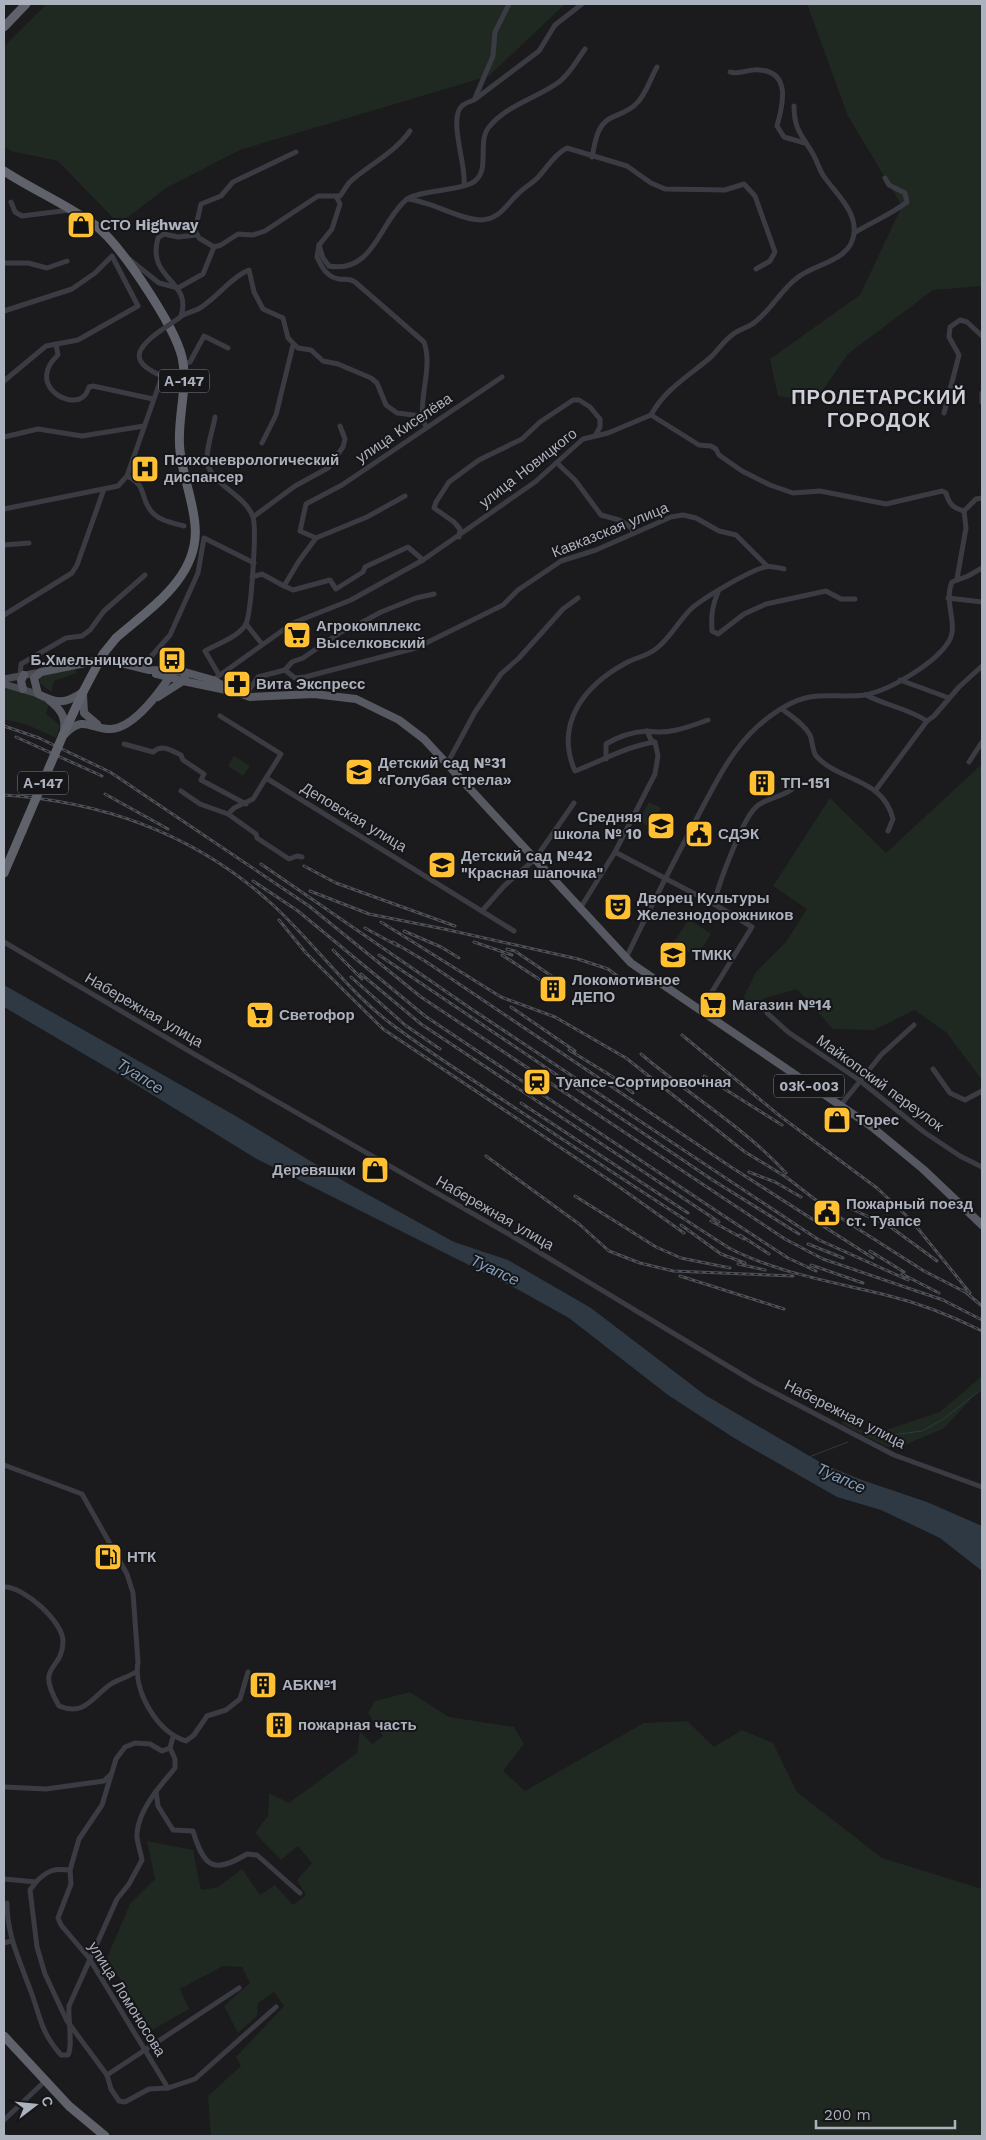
<svg xmlns="http://www.w3.org/2000/svg" width="986" height="2140" viewBox="0 0 986 2140" font-family="'Work Sans',sans-serif">
<style>
.green{fill:#202921}
.water{fill:#2e3943}
.lines{fill:none;stroke-linecap:round;stroke-linejoin:round}
.stream{stroke:#2e3943;stroke-width:1}
.minor{stroke:#3b3c43;stroke-width:5}
.secondary{stroke:#494b53;stroke-width:7}
.primary{stroke:#575962;stroke-width:8}
.trunk{stroke:#5f626b;stroke-width:9}
.rail-casing{stroke:#4e5058;stroke-width:3}
.rail{stroke:#161518;stroke-width:1;stroke-dasharray:4;stroke-linecap:butt}
.minor-bridge{stroke:#3b3c43;stroke-width:5}
.trunk-bridge{stroke:#5f626b;stroke-width:9}
.labels{text-anchor:middle;dominant-baseline:central;stroke-width:4;stroke-linejoin:round;paint-order:stroke}
.shield{fill:#161518;stroke:#7f828c;stroke-width:1}
.shield-label{font-size:14px;font-weight:bold;fill:#acb1be}
.poi-label{font-size:15px;font-weight:bold;fill:#acb1be;stroke:#161518;text-anchor:start}
.street-label{font-size:15px;fill:#acb1be;stroke:#161518}
.water-label{font-size:16px;font-style:italic;fill:#809ebb;stroke:#161518}
.district-label{font-size:20px;font-weight:bold;letter-spacing:1px;fill:#ced0d9;stroke:#161518}
</style>
<rect width="100%" height="100%" fill="#1b1a1d"/>
<g class="green">
<polygon points="47,4 565,4 489,76 240,150 166,188 119,224 58,161 11,151 4,146 4,46"/>
<polygon points="807,4 982,4 982,286 933,290 848,354 815,401 778,396 770,359 860,295 902,206 848,116"/>
<polygon points="75,665 76,673 54,681 51,692 40,683 40,674"/>
<polygon points="4,686 33,695 49,704 46,714 60,725 56,738 28,725 4,719"/>
<polygon points="234,756 250,766 243,776 228,766"/>
<polygon points="982,764 982,1080 946,1032 914,1010 874,1030 833,1029 797,989 765,998 746,1009 741,1003 756,972 786,942 807,909 773,886 830,798 886,853"/>
<polygon points="649,802 661,808 651,828 639,821"/>
<polygon points="689,919 711,934 696,957 674,942"/>
<polygon points="982,1376 982,1387 943,1429 902,1446 887,1447 842,1424 843,1420 865,1432 880,1432 940,1412"/>
<polygon points="410,1692 449,1717 514,1727 524,1744 503,1771 525,1791 644,1723 687,1721 714,1747 742,1730 773,1743 797,1792 882,1858 982,1889 982,2136 211,2136 208,2096 241,2066 236,2057 284,2006 274,1992 258,2003 257,2016 238,2033 224,2006 250,1983 242,1967 223,1966 180,1989 189,2009 152,2030 107,1958 130,1904 155,1879 147,1841 193,1850 201,1890 218,1887 242,1869 260,1895 275,1885 293,1905 306,1895 297,1880 312,1863 298,1846 281,1860 255,1833 268,1816 269,1793 289,1803 357,1753 360,1731 372,1744 383,1736 368,1713 375,1701"/>
</g>
<polygon class="water" points="4,985 234,1115 347,1183 454,1242 508,1260 591,1308 705,1395 825,1465 862,1480 927,1502 982,1526 982,1571 940,1538 881,1510 837,1497 734,1438 668,1395 569,1318 517,1289 255,1158 135,1084 4,1007"/>
<g class="lines">
<g class="stream">
<polyline points="877,1437 922,1431 942,1420 982,1389"/>
<polyline points="809,1457 848,1442"/>
<polyline points="4,2134 10,2136"/>
</g>
<g class="minor">
<path d="M730,72C742,75 749,68 760,70C791,72 783,105 777,126L784,137L805,143"/>
<polyline points="475,98 493,56 495,32 509,4"/>
<path d="M592,157C595,144 596,127 609,119C618,114 628,112 636,104C646,95 650,79 657,67"/>
<path d="M464,185C467,166 447,117 463,105C466,103 471,101 474,100L539,51L555,25L582,4"/>
<path d="M337,198L340,204L332,229L319,245L317,257C322,268 327,277 339,279C346,280 349,278 355,282L424,342C434,369 415,405 426,427"/>
<path d="M407,199C431,201 460,220 481,220C501,219 506,204 520,192C526,186 535,182 540,175C549,165 555,154 567,148L627,166L651,183L665,189L725,190L744,184L755,196L775,252L770,261L756,269"/>
<polyline points="11,202 15,212 22,216 70,210"/>
<path d="M854,233C872,222 890,215 907,202L905,193L889,185L885,178"/>
<path d="M319,245L323,258L329,266C374,274 379,222 407,199C417,191 456,191 472,183C492,172 476,143 489,127C507,105 537,98 559,82C570,74 577,60 585,49"/>
<polyline points="214,247 199,238 195,230 201,204 221,196 233,182 296,152"/>
<path d="M129,259L159,283L178,288L203,274L214,247L221,245L238,234L253,235L265,231L318,196H340C344,191 347,184 352,180C371,164 395,152 410,131"/>
<polyline points="4,263 28,263 47,268 67,261"/>
<polyline points="4,311 72,289 95,273 112,256 138,306 78,340 46,346 4,381"/>
<path d="M181,316C193,280 146,280 158,238L164,234L178,237L197,235"/>
<path d="M179,318C185,312 196,312 203,306C218,296 233,276 249,270L254,292L263,309L283,318L288,338L298,348L311,350L323,361L338,364L371,378L377,383L386,405L397,413L422,416"/>
<path d="M56,344L58,355C27,383 67,409 83,397C86,395 88,390 89,387L93,386L153,399"/>
<polyline points="183,364 190,362 204,336 228,348"/>
<polyline points="982,393 982,402"/>
<polyline points="944,413 959,355 949,337 950,327 960,320 967,322 982,336"/>
<path d="M651,415L699,445L711,446L716,449L719,455L742,471L770,485L793,493L820,491L886,504L942,491L946,493C949,504 953,508 964,511"/>
<path d="M215,417C213,430 204,454 208,466C216,487 245,495 253,517C257,530 251,613 246,624C239,637 217,644 205,651L219,675"/>
<polyline points="4,437 38,429 82,436 144,426"/>
<polyline points="262,443 276,415 293,345"/>
<polyline points="557,463 575,480 601,515 619,520 632,528 633,533"/>
<path d="M127,476C148,486 139,496 151,511C159,521 173,523 184,526"/>
<path d="M4,509L118,486L127,476L162,376C129,362 135,349 160,331"/>
<polyline points="253,517 295,486 328,468 343,447 345,439 340,426"/>
<polyline points="459,537 460,529 454,522 434,508 436,502 449,482 479,460 522,439 540,422 573,400 579,400 590,407 600,419 600,427 595,436"/>
<polyline points="316,538 300,531 306,504 342,485 502,377"/>
<polyline points="4,545 29,543"/>
<polyline points="252,577 262,574 284,586 299,561 316,538 367,517 405,496"/>
<polyline points="957,579 966,528 964,511 976,499 982,498"/>
<polyline points="284,586 293,590 330,580 336,589 363,572 365,567 408,547 423,560"/>
<path d="M718,592C712,606 711,616 712,631L718,634L744,614L766,604L826,591L841,599H855"/>
<polyline points="948,598 982,602"/>
<polyline points="4,615 72,573 77,565 104,489"/>
<polyline points="246,624 262,644"/>
<polyline points="141,668 170,635 198,573 204,538 254,563"/>
<polyline points="285,670 292,662 303,658 341,632 359,624 381,612 416,598 434,594"/>
<polyline points="20,676 21,664 66,638 82,636 90,630 104,611 145,575"/>
<path d="M213,680L293,623L351,600L423,560L535,482L583,439L608,433L651,415C665,389 690,375 711,357C718,350 724,341 732,335C739,329 748,328 755,322C771,310 781,290 797,278C815,263 850,262 854,234C857,210 834,192 823,175C819,169 817,161 813,154C802,135 794,130 794,106"/>
<polyline points="900,680 949,698"/>
<path d="M866,695C887,706 907,708 927,721"/>
<polyline points="245,696 258,677 285,670 295,678 305,677 416,648 503,605 518,590 561,561 596,550 671,517 683,515 696,518 719,531 736,535 767,566"/>
<path d="M782,709C792,717 804,724 810,735C813,742 812,752 817,757C841,782 883,778 893,819L888,831"/>
<polyline points="220,716 281,754 266,778 514,931"/>
<path d="M654,742L651,740L647,731C669,735 688,727 708,720"/>
<path d="M124,744L153,752C163,744 170,750 181,755L183,760L204,774L201,780L246,804"/>
<path d="M606,759V744C619,736 632,732 647,731"/>
<polyline points="969,762 982,742"/>
<polyline points="447,764 475,712 501,674 519,658 563,609 578,598"/>
<polyline points="181,791 200,804 228,814 256,834 257,838 289,859 297,856 302,857"/>
<polyline points="875,791 927,721 934,716 959,687 982,666"/>
<polyline points="228,814 234,808 253,799 266,778"/>
<polyline points="615,852 714,904 752,927 700,1011"/>
<path d="M714,904C718,885 742,821 755,808C764,798 781,798 792,789"/>
<path d="M581,907L615,852L655,774L658,756L655,742C627,746 602,761 575,771C554,723 585,685 626,663C637,657 648,656 657,648C671,637 679,620 692,608C705,597 749,571 765,567C771,565 779,568 784,569"/>
<polyline points="482,911 504,886 535,859 574,803"/>
<polyline points="4,942 194,1054 512,1236 756,1383 894,1455 982,1487"/>
<path d="M626,958C649,910 673,863 698,816C715,784 731,750 758,726C775,711 796,697 818,696C833,695 849,697 864,695C889,691 936,663 949,641C959,624 943,603 952,582L968,576L982,568"/>
<polyline points="767,1013 788,1032 859,1080 924,1132 960,1156 982,1167"/>
<polyline points="933,1069 950,1093 965,1100 982,1091"/>
<polyline points="840,1106 881,1055 914,1025"/>
<path d="M4,1465L82,1494L127,1574L133,1593L138,1662C133,1691 157,1732 186,1741L194,1735L207,1716L226,1710L240,1699L248,1672"/>
<path d="M4,1587C23,1586 64,1622 63,1642C62,1673 34,1663 59,1706C85,1717 93,1696 111,1684C119,1679 128,1677 136,1672"/>
<polyline points="4,1787 46,1789 104,1781 109,1776"/>
<path d="M156,1791L158,1806L173,1830L193,1831C204,1868 214,1874 247,1854L257,1855L300,1893"/>
<polyline points="4,1879 36,1882 30,1890 37,1947 45,1974 67,2021 107,2075 111,2089 119,2101 125,2102 149,2089 168,2088 195,2079 276,2007"/>
<path d="M36,1882C48,1870 54,1868 70,1870"/>
<path d="M7,1903C7,1935 19,1959 30,1989C41,2018 40,2031 61,2055H68C73,2047 68,2019 69,2006L117,1899L129,1884L142,1860C141,1852 136,1841 137,1833C139,1809 160,1786 175,1768V1759L170,1748"/>
<polyline points="4,1943 11,1941"/>
<polyline points="107,2075 239,1988"/>
<polyline points="168,2088 89,1958 61,1925 58,1918 71,1884 70,1870 79,1839 102,1805 116,1759 125,1747 135,1743 150,1744 162,1751 170,1748 173,1737"/>
<polyline points="4,2120 44,2082"/>
</g>
<g class="secondary">
<polyline points="4,679 41,672"/>
<polyline points="4,684 38,694"/>
</g>
<g class="primary">
<polyline points="23,689 21,681 24,675"/>
<path d="M83,692C65,704 58,704 38,694L34,678L41,672L105,659L149,670L181,671L213,680L233,691L250,697L314,694L356,699L399,720L424,739L631,963L872,1127L923,1169L982,1225"/>
<polyline points="83,694 84,713 97,724"/>
<polyline points="158,697 183,681 231,691"/>
<path d="M49,700C60,709 66,716 64,730"/>
<path d="M65,734C84,714 91,730 111,729C135,728 161,690 173,672L181,671L185,675V680L183,681L156,674"/>
</g>
<g class="trunk">
<polyline points="4,27 26,4"/>
<path d="M4,171C33,190 66,204 95,225C121,245 174,325 182,357C189,388 176,420 180,451C183,477 193,500 195,525C200,577 150,608 116,638"/>
<polyline points="63,735 83,692"/>
<polyline points="4,873 22,831"/>
<polyline points="4,2036 69,2106 105,2136"/>
</g>
<defs>
<g id="rail">
<polyline points="4,726 39,738 110,772 309,906 421,997 785,1239 823,1259 943,1300 982,1320"/>
<polyline points="16,737 102,776"/>
<polyline points="105,794 168,829"/>
<path d="M4,795C107,802 197,835 273,905C314,943 346,989 390,1023C427,1051 467,1076 506,1102C580,1151 654,1200 729,1248C777,1273 833,1282 886,1295C919,1303 952,1316 982,1331"/>
<polyline points="261,864 470,1008 819,1240 908,1280"/>
<polyline points="304,866 336,883 455,926"/>
<polyline points="253,881 298,911 425,1016 721,1214 788,1258 816,1271"/>
<polyline points="310,891 369,914 444,929 578,959 608,969 624,981"/>
<polyline points="279,920 306,953 383,1029 615,1184 684,1233"/>
<polyline points="381,922 501,997 555,1017 626,1058 745,1152 786,1177 830,1211 924,1271 969,1294"/>
<polyline points="365,928 398,946"/>
<polyline points="404,931 441,947 459,958"/>
<polyline points="393,942 425,961 731,1167 873,1258"/>
<polyline points="474,942 512,955"/>
<polyline points="507,949 515,951 553,977"/>
<polyline points="333,950 362,979"/>
<polyline points="379,955 711,1179 799,1234"/>
<polyline points="502,955 548,985"/>
<polyline points="361,974 421,1024 719,1222"/>
<polyline points="351,977 405,1025 440,1049"/>
<polyline points="511,1007 575,1051"/>
<polyline points="682,1035 780,1116 877,1188 911,1220 970,1293"/>
<polyline points="569,1050 613,1077 633,1093"/>
<path d="M641,1054C689,1095 744,1127 786,1173"/>
<polyline points="704,1076 782,1125"/>
<polyline points="521,1103 688,1213"/>
<polyline points="486,1156 579,1224 609,1251 640,1263 673,1271 793,1276"/>
<polyline points="749,1172 775,1182 801,1197"/>
<polyline points="575,1196 656,1247 681,1258 730,1268"/>
<polyline points="850,1208 892,1228 937,1261"/>
<polyline points="711,1221 744,1239"/>
<polyline points="681,1225 721,1254 745,1263"/>
<polyline points="740,1235 769,1254"/>
<polyline points="808,1244 843,1258"/>
<polyline points="870,1251 904,1272"/>
<polyline points="738,1264 765,1270"/>
<polyline points="811,1265 863,1283"/>
<polyline points="902,1274 939,1293"/>
<polyline points="680,1276 784,1309"/>
<polyline points="963,1290 982,1306"/>
</g>
</defs>
<use href="#rail" class="rail-casing"/>
<use href="#rail" class="rail"/>
<polyline class="minor-bridge" points="160,331 179,318"/>
<g class="trunk-bridge">
<polyline points="83,692 103,654 116,638"/>
<polyline points="22,831 63,735"/>
</g>
</g>
<defs>
<symbol id="shop-square" viewBox="-11 -11 22 22"><rect x="-9" y="-9" width="18" height="18" rx="4" fill="#ffc131" stroke="#161518"/><path d="M-5-2.5h2.3a2.7 3.5 0 0 1 5.4 0H5L5.5 6h-11ZM-1.5-2.5h3a1.5 2.3 0 0 0-3 0Z" fill="#111"/></symbol>
<symbol id="hospital-square" viewBox="-11 -11 22 22"><rect x="-9" y="-9" width="18" height="18" rx="4" fill="#ffc131" stroke="#161518"/><path d="M-5-5h3v3.5h4V-5h3V5h-3V1.5h-4V5h-3Z" fill="#111"/></symbol>
<symbol id="supermarket-square" viewBox="-11 -11 22 22"><rect x="-9" y="-9" width="18" height="18" rx="4" fill="#ffc131" stroke="#161518"/><path d="M-6-5.5h2.5l.6 2H6L4.5 2H-2.5L-4.4-4H-6ZM-1.5 3.2a1.3 1.3 0 1 0 .1 0ZM3 3.2a1.3 1.3 0 1 0 .1 0Z" fill="#111"/></symbol>
<symbol id="bus-square" viewBox="-11 -11 22 22"><rect x="-9" y="-9" width="18" height="18" rx="4" fill="#ffc131" stroke="#161518"/><path d="M-5-6H5V4H4V6H2V4H-2V6H-4V4H-5ZM-3.5-4V0h7V-4ZM-3.5 1.2v1.5H-2V1.2ZM2 1.2v1.5H3.5V1.2Z" fill="#111"/></symbol>
<symbol id="pharmacy-square" viewBox="-11 -11 22 22"><rect x="-9" y="-9" width="18" height="18" rx="4" fill="#ffc131" stroke="#161518"/><path d="M-2-6h4v4h4v4h-4v4h-4v-4h-4v-4h4Z" fill="#111"/></symbol>
<symbol id="school-square" viewBox="-11 -11 22 22"><rect x="-9" y="-9" width="18" height="18" rx="4" fill="#ffc131" stroke="#161518"/><path d="M0-5L7-2L0 1L-7-2ZM-4 1L0 2.5L4 1V4Q0 6-4 4Z" fill="#111"/></symbol>
<symbol id="building-square" viewBox="-11 -11 22 22"><rect x="-9" y="-9" width="18" height="18" rx="4" fill="#ffc131" stroke="#161518"/><path d="M-4-6H4V6H1V3H-1V6H-4ZM-2.5-4.3h1.7v1.8h-1.7ZM.8-4.3h1.7v1.8H.8ZM-2.5-1h1.7V.8h-1.7ZM.8-1h1.7V.8H.8Z" fill="#111"/></symbol>
<symbol id="civic-square" viewBox="-11 -11 22 22"><rect x="-9" y="-9" width="18" height="18" rx="4" fill="#ffc131" stroke="#161518"/><path d="M-.6-6.5H3V-4.5H.6V-3L4-1V1h2V6H-6V1h2V-1L-.6-3ZM-1.2 2.5V6h2.4V2.5Z" fill="#111"/></symbol>
<symbol id="theatre-square" viewBox="-11 -11 22 22"><rect x="-9" y="-9" width="18" height="18" rx="4" fill="#ffc131" stroke="#161518"/><path d="M-5-5.5Q0-4 5-5.5V0Q5 5 0 6Q-5 5-5 0ZM-3.3-2.5H-1v1.5H-3.3ZM1-2.5H3.3v1.5H1ZM-2.8 1Q0 5.5 2.8 1Z" fill="#111"/></symbol>
<symbol id="station-square" viewBox="-11 -11 22 22"><rect x="-9" y="-9" width="18" height="18" rx="4" fill="#ffc131" stroke="#161518"/><path d="M-3-6H3Q5-6 5-4V2Q5 4 3 4L4.5 6H3L1.5 4h-3L-3 6H-4.5L-3 4Q-5 4-5 2V-4Q-5-6-3-6ZM-3.5-4v3h7v-3ZM-3.5 1v1.5H-2V1ZM2 1v1.5H3.5V1Z" fill="#111"/></symbol>
<symbol id="fuel-square" viewBox="-11 -11 22 22"><rect x="-9" y="-9" width="18" height="18" rx="4" fill="#ffc131" stroke="#161518"/><path d="M-5.5-6h7V0h2V4h1.3V-2.5L3-4.5l.8-.8L6-3V5H2.5V1h-1V6h-7ZM-4.2-4.7v3.2H.2V-4.7Z" fill="#111"/></symbol>
</defs>
<g fill-rule="evenodd">
<use href="#shop-square" x="65" y="209" width="32" height="32"/>
<use href="#hospital-square" x="129" y="453" width="32" height="32"/>
<use href="#supermarket-square" x="281" y="619" width="32" height="32"/>
<use href="#bus-square" x="156" y="644" width="32" height="32"/>
<use href="#pharmacy-square" x="221" y="668" width="32" height="32"/>
<use href="#school-square" x="343" y="756" width="32" height="32"/>
<use href="#building-square" x="746" y="767" width="32" height="32"/>
<use href="#school-square" x="645" y="810" width="32" height="32"/>
<use href="#civic-square" x="683" y="818" width="32" height="32"/>
<use href="#school-square" x="426" y="849" width="32" height="32"/>
<use href="#theatre-square" x="602" y="891" width="32" height="32"/>
<use href="#school-square" x="657" y="939" width="32" height="32"/>
<use href="#building-square" x="537" y="973" width="32" height="32"/>
<use href="#supermarket-square" x="697" y="989" width="32" height="32"/>
<use href="#supermarket-square" x="244" y="999" width="32" height="32"/>
<use href="#station-square" x="521" y="1066" width="32" height="32"/>
<use href="#shop-square" x="821" y="1104" width="32" height="32"/>
<use href="#shop-square" x="359" y="1154" width="32" height="32"/>
<use href="#civic-square" x="811" y="1197" width="32" height="32"/>
<use href="#fuel-square" x="92" y="1541" width="32" height="32"/>
<use href="#building-square" x="247" y="1669" width="32" height="32"/>
<use href="#building-square" x="263" y="1709" width="32" height="32"/>
</g>
<g class="labels">
<g class="shield">
<rect x="159" y="369.5" width="50" height="23" rx="4"/>
<rect x="18" y="771.5" width="50" height="23" rx="4"/>
<rect x="774" y="1074.5" width="70" height="23" rx="4"/>
</g>
<g class="shield-label">
<text x="184" y="381">А-147</text>
<text x="43" y="783">А-147</text>
<text x="809" y="1086">03К-003</text>
</g>
<g class="poi-label">
<text x="100" y="225">СТО Highway</text>
<text x="164" y="460">Психоневрологический<tspan x="164" dy="17">диспансер</tspan></text>
<text x="316" y="626">Агрокомплекс<tspan x="316" dy="17">Выселковский</tspan></text>
<text x="153" y="660" text-anchor="end">Б.Хмельницкого</text>
<text x="256" y="684">Вита Экспресс</text>
<text x="378" y="763">Детский сад №31<tspan x="378" dy="17">«Голубая стрела»</tspan></text>
<text x="781" y="783">ТП-151</text>
<text x="642" y="817" text-anchor="end">Средняя<tspan x="642" dy="17">школа № 10</tspan></text>
<text x="718" y="834">СДЭК</text>
<text x="461" y="856">Детский сад №42<tspan x="461" dy="17">"Красная шапочка"</tspan></text>
<text x="637" y="898">Дворец Культуры<tspan x="637" dy="17">Железнодорожников</tspan></text>
<text x="692" y="955">ТМКК</text>
<text x="572" y="980">Локомотивное<tspan x="572" dy="17">ДЕПО</tspan></text>
<text x="732" y="1005">Магазин №14</text>
<text x="279" y="1015">Светофор</text>
<text x="556" y="1082">Туапсе-Сортировочная</text>
<text x="856" y="1120">Торес</text>
<text x="356" y="1170" text-anchor="end">Деревяшки</text>
<text x="846" y="1204">Пожарный поезд<tspan x="846" dy="17">ст. Туапсе</tspan></text>
<text x="127" y="1557">НТК</text>
<text x="282" y="1685">АБК№1</text>
<text x="298" y="1725">пожарная часть</text>
</g>
<g class="street-label">
<text transform="translate(404 428) rotate(-34)">улица Киселёва</text>
<text transform="translate(528 468) rotate(-38)">улица Новицкого</text>
<text transform="translate(610 530) rotate(-22)">Кавказская улица</text>
<text transform="translate(354 817) rotate(31)">Деповская улица</text>
<text transform="translate(144 1010) rotate(30)">Набережная улица</text>
<text transform="translate(880 1083) rotate(36)">Майкопский переулок</text>
<text transform="translate(495 1213) rotate(30)">Набережная улица</text>
<text transform="translate(845 1414) rotate(27)">Набережная улица</text>
<text transform="translate(127 1999) rotate(58)">улица Ломоносова</text>
</g>
<g class="water-label">
<text transform="translate(140 1076) rotate(32)">Туапсе</text>
<text transform="translate(495 1270) rotate(25)">Туапсе</text>
<text transform="translate(841 1478) rotate(24)">Туапсе</text>
</g>
<g class="district-label">
<text x="879" y="397">ПРОЛЕТАРСКИЙ<tspan x="879" dy="23">ГОРОДОК</tspan></text>
</g>
</g>
<rect width="986" height="2140" fill="none" stroke="#acb1be" stroke-width="10"/>
<g transform="translate(35 2105) rotate(74)" stroke="#161518" stroke-width="4" paint-order="stroke">
<path d="M0-4L9 19L0 12L-9 19Z" fill="#acb1be"/>
<text y="-8" font-size="14" font-weight="bold" text-anchor="middle" fill="#acb1be">С</text>
</g>
<path d="M816 2120v8h139v-8" fill="none" stroke="#acb1be" stroke-width="2.5"/>
<text x="824" y="2120" font-size="15" fill="#acb1be" stroke="#161518" stroke-width="4" paint-order="stroke">200 m</text>
</svg>
